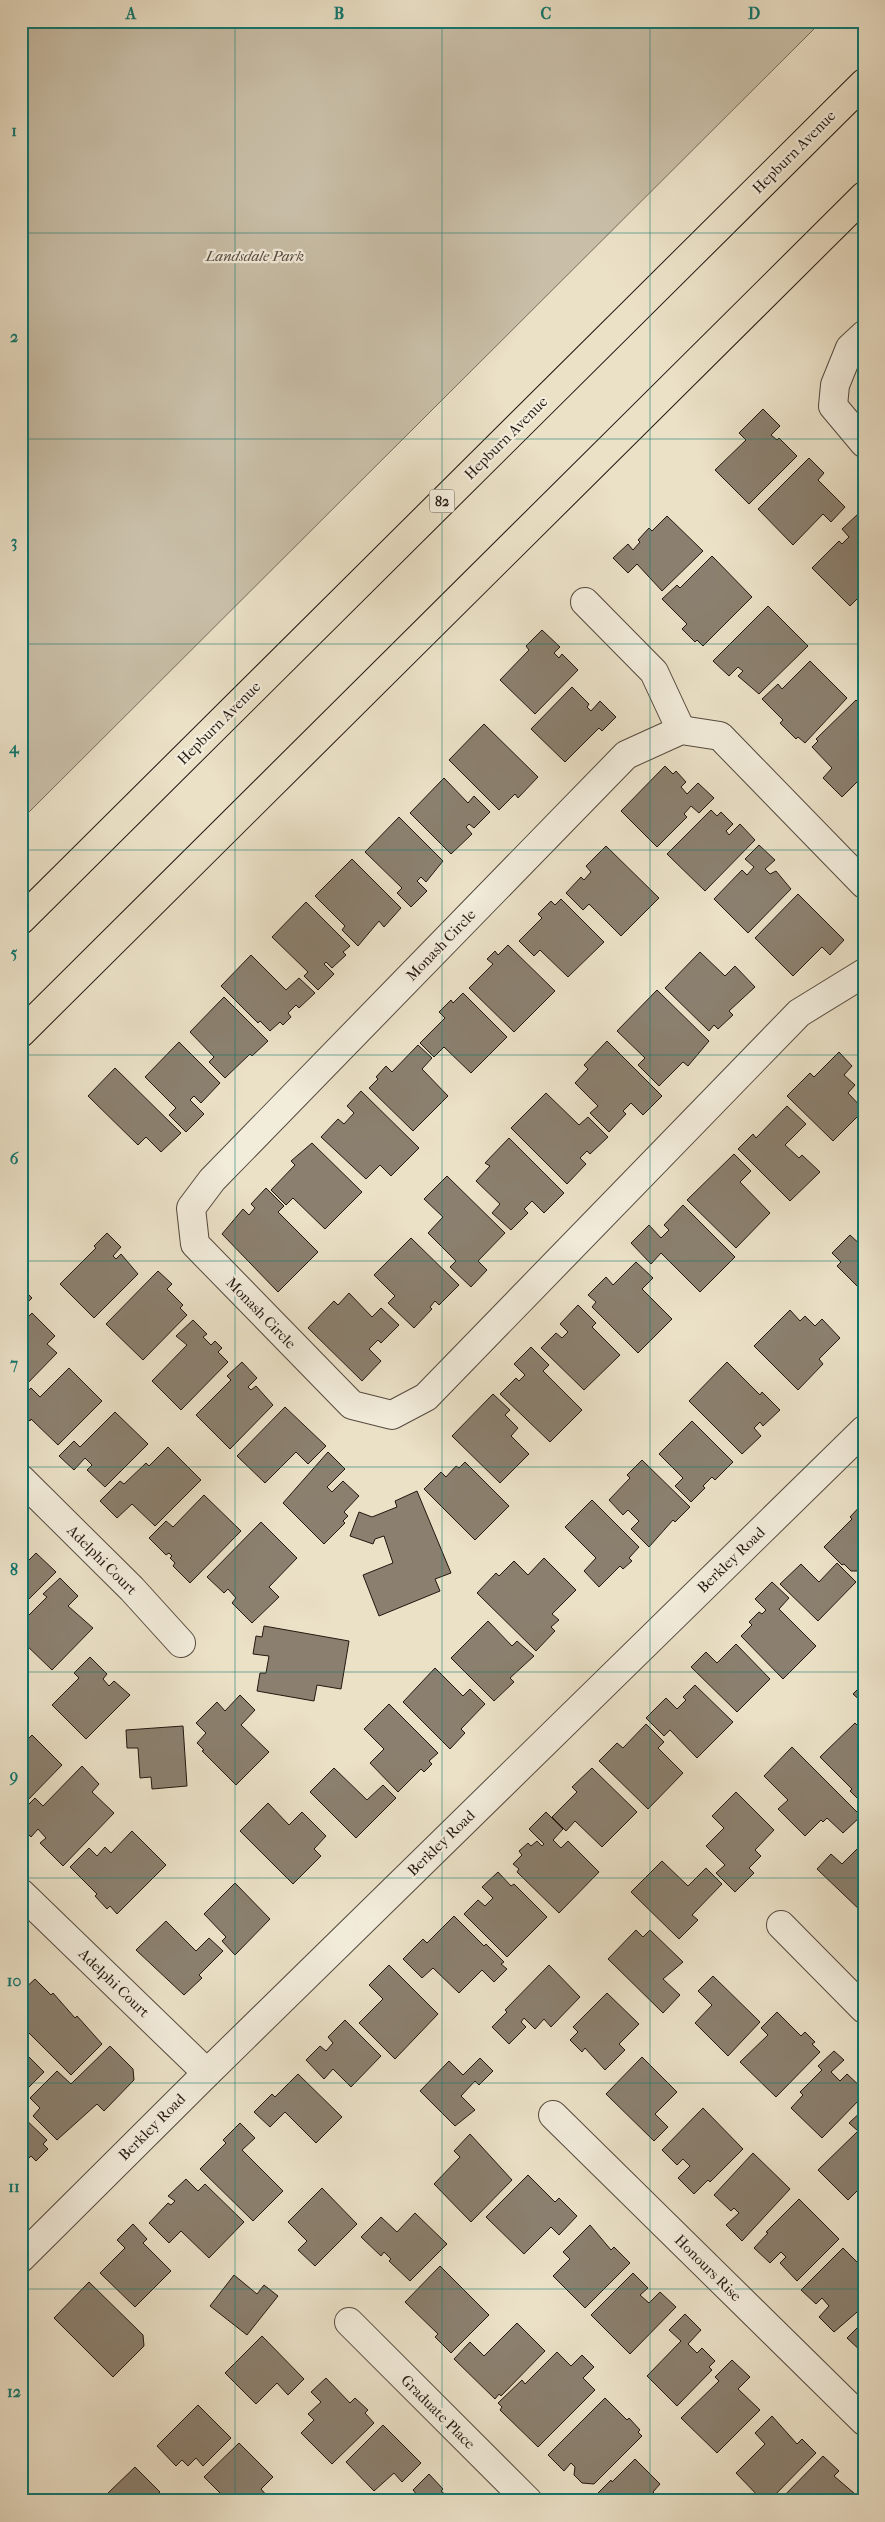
<svg xmlns="http://www.w3.org/2000/svg" width="885" height="2522" viewBox="0 0 885 2522" font-family="'IM FELL French Canon',serif">
<style>
.green{fill:#c9bfa8;stroke:#766b5c}
.building{fill:#8b806f;stroke:#231710}
.lines{fill:none;stroke-linecap:round;stroke-linejoin:round}
.street-casing{stroke:#554a3e;stroke-width:30}
.primary-casing{stroke:#231710;stroke-width:30}
.street{stroke:#f2ecdb;stroke-width:28}
.primary{stroke:#ebe1c7;stroke-width:28}
.grid{fill:none;stroke:#0f766e;stroke-width:1;stroke-opacity:0.55}
.labels{text-anchor:middle;dominant-baseline:central;stroke-width:4.5;stroke-linejoin:round;paint-order:stroke}
.shield{fill:#f2ecdb;stroke:#61574d;stroke-width:1}
.shield-label{font-size:14px;font-weight:bold;fill:#231710}
.street-label{font-size:15px;fill:#231710;stroke:#f2ecdb}
.park-label{font-size:15px;font-style:italic;fill:#55493e;stroke:#f2ecdb}
.neatline{fill:none;stroke:#0f766e;stroke-width:2}
.grid-label{font-size:16px;text-anchor:middle;font-weight:bold;fill:#0f766e}
</style>
<rect width="100%" height="100%" fill="#ebe1c7"/>
<filter id="stains"><feTurbulence type="fractalNoise" baseFrequency=".004" numOctaves="4"/><feColorMatrix values="0 0 0 0 .2 0 0 0 0 .09 0 0 0 0 .02 0 0 0 .5 -.17"/></filter>
<radialGradient id="worn" r=".72"><stop offset=".6" stop-color="#630" stop-opacity="0"/><stop offset="1" stop-color="#630" stop-opacity=".3"/></radialGradient>
<polygon class="green" points="21,21 822,21 21,820"/>
<g class="building">
<polygon points="763,409 780,426 771,435 777,440 779,438 797,456 749,504 715,470 746,440 739,433"/>
<polygon points="809,458 824,473 818,480 845,507 831,522 823,514 793,545 758,509"/>
<polygon points="859,513 864,518 864,592 850,606 812,568 839,541 842,544 849,537 842,529"/>
<polygon points="667,516 703,551 662,591 637,564 628,573 613,558 628,544 633,550 640,542 638,540 649,528 652,531"/>
<polygon points="712,556 752,597 703,646 697,640 695,642 682,629 687,624 662,599 677,585 680,588"/>
<polygon points="768,606 808,646 759,694 738,676 743,671 738,667 729,676 713,661"/>
<polygon points="864,608 864,620 858,614"/>
<polygon points="542,630 560,647 554,653 559,658 562,654 578,670 535,714 500,680 529,650 526,646"/>
<polygon points="810,661 847,698 805,743 798,737 796,739 780,723 783,720 762,699 778,684 782,689"/>
<polygon points="572,687 589,704 587,707 591,711 600,701 616,717 602,731 599,728 565,762 531,729"/>
<polygon points="856,700 864,708 864,775 842,797 823,778 832,768 812,747 818,741 816,739"/>
<polygon points="484,724 538,777 518,798 515,794 499,810 449,760"/>
<polygon points="665,766 673,774 676,771 686,782 681,787 687,794 698,783 714,798 699,813 691,806 684,814 687,817 657,847 621,811"/>
<polygon points="444,778 468,803 474,796 490,812 474,828 469,824 466,827 472,834 451,854 410,813"/>
<polygon points="864,787 864,799 858,793"/>
<polygon points="711,810 717,816 721,812 733,824 726,831 729,835 740,824 755,840 705,891 667,854"/>
<polygon points="399,817 443,861 426,882 421,877 417,881 427,891 411,907 397,893 402,888 365,852"/>
<polygon points="759,845 775,860 765,869 770,874 776,871 791,889 748,933 714,899 742,870 747,875 754,867 745,859"/>
<polygon points="606,846 659,898 621,936 589,904 583,910 566,893 581,877 584,880 591,872 586,866"/>
<polygon points="352,859 401,908 384,927 379,921 358,946 342,930 345,926 315,896"/>
<polygon points="798,894 844,940 830,955 822,947 793,976 755,938"/>
<polygon points="561,899 604,942 568,977 540,950 534,956 519,941 542,918 538,914 551,901 555,905"/>
<polygon points="306,902 350,946 343,952 346,955 332,968 326,962 324,964 334,974 318,990 304,976 308,972 272,937"/>
<polygon points="508,945 555,991 514,1032 469,988 493,964 487,959 495,951 498,955"/>
<polygon points="700,952 725,976 735,966 755,987 729,1011 733,1015 718,1029 714,1025 709,1031 665,988"/>
<polygon points="251,955 286,990 299,978 315,993 299,1008 296,1005 288,1013 291,1017 283,1025 280,1022 270,1031 260,1021 258,1023 221,986"/>
<polygon points="657,990 709,1041 688,1066 683,1062 659,1086 638,1065 645,1058 617,1031"/>
<polygon points="463,993 507,1037 471,1073 444,1047 434,1057 420,1043 445,1018 439,1012 451,1000 453,1003"/>
<polygon points="224,997 268,1041 252,1056 250,1054 225,1078 209,1062 214,1057 190,1032"/>
<polygon points="607,1041 662,1096 643,1115 631,1103 623,1111 626,1114 609,1132 590,1113 598,1106 575,1083 588,1069 584,1065"/>
<polygon points="179,1042 220,1083 201,1103 194,1096 190,1100 204,1114 186,1132 169,1115 176,1108 145,1077"/>
<polygon points="418,1045 432,1058 422,1069 448,1096 413,1131 369,1088 378,1079 376,1077 386,1066 392,1072"/>
<polygon points="839,1052 852,1066 844,1075 855,1085 848,1093 864,1110 833,1141 787,1096 810,1073 814,1077"/>
<polygon points="115,1068 181,1133 161,1152 146,1137 138,1145 88,1096"/>
<polygon points="361,1091 419,1148 391,1176 380,1165 366,1179 321,1137 338,1119 344,1124 354,1113 347,1106"/>
<polygon points="546,1093 579,1125 588,1117 608,1137 590,1154 587,1151 580,1158 586,1164 567,1184 511,1128"/>
<polygon points="787,1106 806,1124 785,1145 799,1158 802,1155 820,1172 790,1201 738,1149 753,1134 756,1138"/>
<polygon points="509,1138 564,1193 544,1213 532,1201 524,1209 528,1213 511,1230 492,1213 500,1204 476,1181 490,1166 485,1163"/>
<polygon points="312,1143 362,1192 325,1229 293,1198 286,1205 271,1190 295,1165 291,1161"/>
<polygon points="734,1154 751,1171 740,1182 770,1213 736,1248 687,1200"/>
<polygon points="447,1176 505,1233 478,1261 487,1270 471,1287 450,1267 456,1261 428,1233 443,1217 424,1199"/>
<polygon points="266,1188 284,1206 278,1212 318,1252 278,1292 222,1234 243,1209 249,1215 255,1208 251,1204"/>
<polygon points="683,1205 735,1257 700,1292 661,1253 651,1264 631,1243 649,1225 661,1238 669,1230 664,1225"/>
<polygon points="864,1227 864,1237 859,1232"/>
<polygon points="107,1233 121,1247 113,1256 116,1259 121,1254 138,1274 94,1318 60,1284 96,1248 94,1246"/>
<polygon points="850,1235 864,1248 864,1281 858,1287 837,1266 841,1262 832,1253"/>
<polygon points="411,1238 459,1285 439,1305 435,1301 430,1307 432,1309 414,1328 388,1303 395,1296 374,1275"/>
<polygon points="636,1262 653,1278 642,1289 672,1319 638,1353 592,1307 596,1302 588,1295 606,1277 613,1285"/>
<polygon points="158,1271 172,1284 167,1289 183,1305 180,1308 187,1315 143,1360 106,1324"/>
<polygon points="21,1287 32,1298 21,1309"/>
<polygon points="349,1293 372,1317 381,1308 399,1325 381,1343 378,1340 369,1349 381,1361 362,1381 308,1328 334,1301 338,1305"/>
<polygon points="578,1305 596,1323 592,1327 620,1355 584,1390 541,1348 556,1333 562,1338 568,1332 560,1324"/>
<polygon points="790,1310 800,1321 805,1316 815,1326 822,1319 840,1338 819,1359 823,1364 798,1390 754,1346"/>
<polygon points="32,1313 55,1336 47,1344 57,1353 21,1390 21,1324"/>
<polygon points="193,1320 207,1334 203,1337 211,1345 215,1341 222,1348 218,1352 228,1362 181,1410 152,1381 187,1345 176,1336"/>
<polygon points="531,1347 549,1365 543,1371 582,1410 550,1442 500,1394 516,1378 519,1381 525,1375 514,1364"/>
<polygon points="242,1362 257,1378 248,1387 251,1390 256,1386 273,1405 230,1449 196,1415 231,1380 227,1376"/>
<polygon points="727,1362 760,1395 762,1392 780,1410 763,1426 760,1422 754,1428 761,1436 742,1454 689,1401"/>
<polygon points="69,1368 102,1401 58,1445 31,1419 30,1421 21,1413 21,1397 31,1388 40,1397"/>
<polygon points="493,1394 510,1410 505,1415 518,1428 511,1436 529,1454 500,1483 452,1436"/>
<polygon points="285,1407 326,1446 308,1464 296,1452 265,1483 237,1456"/>
<polygon points="115,1412 148,1444 105,1487 87,1470 92,1465 85,1458 74,1470 59,1456 74,1441 80,1447"/>
<polygon points="692,1421 733,1462 715,1480 712,1477 703,1486 705,1488 691,1502 675,1486 683,1478 659,1454"/>
<polygon points="168,1447 201,1480 155,1526 132,1504 117,1518 100,1501 120,1481 124,1484 146,1463 149,1466"/>
<polygon points="328,1452 345,1469 327,1487 332,1492 343,1481 359,1496 344,1512 348,1516 343,1521 345,1523 324,1544 283,1503"/>
<polygon points="642,1460 690,1507 675,1522 673,1520 649,1547 631,1529 639,1521 628,1510 623,1515 609,1500 630,1478 627,1475"/>
<polygon points="465,1462 509,1506 475,1540 424,1489 441,1472 446,1477 456,1466 459,1468"/>
<polygon points="417,1491 451,1573 435,1579 440,1591 379,1616 363,1575 393,1563 384,1536 375,1539 373,1544 350,1536 359,1512 372,1517 397,1507 395,1501"/>
<polygon points="204,1495 241,1531 190,1583 173,1566 175,1563 170,1558 172,1556 169,1553 166,1555 149,1538 166,1521 173,1527"/>
<polygon points="592,1500 639,1547 629,1558 632,1561 623,1569 620,1566 599,1587 584,1571 596,1558 565,1527"/>
<polygon points="864,1502 864,1577 858,1571 851,1571 844,1564 842,1565 824,1547 852,1519 850,1517"/>
<polygon points="261,1522 297,1558 269,1587 279,1597 252,1623 232,1603 236,1598 228,1589 224,1593 207,1577"/>
<polygon points="36,1553 56,1572 21,1607 21,1561 25,1564"/>
<polygon points="544,1558 576,1590 552,1614 559,1620 551,1627 555,1631 536,1651 477,1593 496,1573 499,1576 514,1561 528,1575"/>
<polygon points="837,1563 856,1582 818,1621 780,1584 801,1564 819,1582"/>
<polygon points="60,1578 78,1596 68,1606 93,1628 52,1670 21,1640 21,1623 47,1597 43,1594"/>
<polygon points="772,1582 789,1598 779,1609 816,1646 783,1679 741,1636 752,1625 749,1622 759,1612 762,1614 766,1610 755,1599"/>
<polygon points="488,1621 512,1646 517,1641 534,1656 510,1678 514,1682 494,1701 451,1658"/>
<polygon points="264,1626 349,1641 341,1689 317,1685 314,1701 257,1691 260,1673 266,1673 269,1656 253,1654 256,1636 262,1637"/>
<polygon points="736,1644 770,1679 737,1712 691,1667 706,1652 717,1663"/>
<polygon points="90,1657 107,1674 103,1679 109,1686 114,1681 130,1695 86,1739 52,1705 79,1678 74,1673"/>
<polygon points="435,1668 463,1696 470,1689 485,1704 461,1729 465,1733 450,1749 403,1702"/>
<polygon points="864,1683 864,1704 853,1694"/>
<polygon points="695,1685 733,1722 697,1758 670,1730 664,1736 646,1718 666,1698 677,1709 686,1700 683,1697"/>
<polygon points="240,1695 255,1710 241,1725 269,1752 236,1785 202,1751 204,1750 197,1743 206,1733 196,1723 217,1702 225,1711"/>
<polygon points="389,1704 438,1753 429,1761 432,1764 424,1772 421,1769 398,1792 370,1763 384,1749 364,1729"/>
<polygon points="855,1723 864,1732 864,1805 850,1791 852,1789 820,1757"/>
<polygon points="646,1724 664,1742 658,1748 683,1773 648,1809 599,1761 617,1743 623,1748"/>
<polygon points="183,1726 187,1786 152,1789 151,1777 140,1778 138,1748 127,1748 126,1730"/>
<polygon points="32,1735 62,1765 26,1802 24,1800 21,1803 21,1746"/>
<polygon points="792,1747 861,1816 843,1833 827,1818 823,1822 821,1820 805,1836 778,1809 788,1800 764,1776"/>
<polygon points="82,1766 99,1784 92,1792 114,1813 63,1866 40,1843 46,1838 38,1829 31,1837 21,1827 21,1812 35,1798 43,1806"/>
<polygon points="334,1768 367,1800 383,1785 396,1798 356,1838 310,1792"/>
<polygon points="592,1768 637,1812 602,1847 575,1821 566,1831 552,1817 577,1792 572,1787"/>
<polygon points="736,1792 774,1830 755,1850 761,1856 749,1868 754,1873 735,1892 716,1873 725,1865 706,1846 724,1828 712,1816"/>
<polygon points="268,1803 289,1825 302,1812 326,1836 314,1849 321,1856 293,1884 240,1831"/>
<polygon points="546,1812 563,1829 553,1840 561,1848 568,1841 599,1872 559,1913 517,1872 519,1869 513,1864 522,1855 519,1851 528,1843 531,1846 537,1841 542,1846 544,1844 529,1829"/>
<polygon points="132,1831 166,1865 117,1914 110,1906 107,1909 95,1896 97,1894 70,1867 89,1848 97,1856 105,1847 111,1853"/>
<polygon points="864,1842 864,1914 817,1869 831,1854 842,1864"/>
<polygon points="662,1861 688,1886 706,1868 722,1884 692,1915 698,1920 679,1939 631,1892"/>
<polygon points="498,1872 511,1886 514,1884 547,1917 507,1957 464,1914 478,1900 485,1906 493,1898 482,1887"/>
<polygon points="235,1883 270,1919 235,1955 222,1941 226,1937 204,1914"/>
<polygon points="454,1916 484,1946 486,1944 504,1962 501,1964 507,1969 494,1982 482,1970 459,1993 433,1968 422,1978 403,1959 423,1939 427,1943"/>
<polygon points="166,1921 196,1951 209,1938 223,1951 199,1975 202,1978 184,1995 136,1950"/>
<polygon points="636,1930 643,1937 650,1930 683,1962 663,1979 680,1995 663,2013 608,1959"/>
<polygon points="864,1933 864,1946 858,1940"/>
<polygon points="389,1965 438,2014 395,2059 359,2023 383,1999 369,1985"/>
<polygon points="549,1965 580,1997 551,2027 544,2019 535,2029 524,2018 521,2022 526,2027 509,2044 492,2027 507,2012 505,2010"/>
<polygon points="713,1976 760,2022 728,2056 695,2023 712,2005 698,1991"/>
<polygon points="35,1979 51,1995 53,1993 75,2018 77,2016 102,2044 71,2075 21,2025 21,1992"/>
<polygon points="607,1993 639,2024 619,2044 625,2050 605,2070 585,2048 582,2052 570,2040 578,2032 573,2027"/>
<polygon points="777,2012 801,2036 805,2032 815,2042 812,2044 820,2052 776,2097 740,2062 768,2035 761,2028"/>
<polygon points="345,2020 381,2056 351,2087 333,2069 324,2079 306,2060 320,2046 326,2051 333,2043 328,2037"/>
<polygon points="110,2046 133,2069 134,2080 104,2111 97,2104 57,2140 33,2116 40,2108 30,2098 57,2071 71,2084"/>
<polygon points="21,2049 44,2072 21,2095"/>
<polygon points="834,2051 844,2060 831,2072 840,2081 847,2074 864,2090 864,2095 822,2138 791,2108 803,2095 800,2092 822,2070 818,2066"/>
<polygon points="642,2057 677,2092 655,2114 668,2127 654,2141 606,2094"/>
<polygon points="480,2058 493,2071 479,2085 475,2081 461,2096 475,2110 455,2126 420,2091 449,2061 463,2075"/>
<polygon points="298,2074 342,2117 316,2143 285,2112 270,2127 254,2112 272,2094 275,2097"/>
<polygon points="703,2108 743,2149 710,2182 708,2180 694,2194 678,2178 690,2166 683,2159 677,2165 662,2150"/>
<polygon points="864,2109 864,2184 848,2200 818,2170 858,2131 849,2123"/>
<polygon points="21,2115 47,2140 43,2144 48,2149 36,2161 31,2156 23,2164 26,2167 21,2172"/>
<polygon points="240,2123 255,2138 242,2150 283,2191 253,2221 200,2169 226,2143 223,2140"/>
<polygon points="470,2134 512,2180 471,2222 434,2184 460,2157 454,2151"/>
<polygon points="753,2153 790,2189 742,2241 726,2225 739,2213 734,2208 731,2211 714,2195"/>
<polygon points="528,2175 555,2202 559,2198 577,2216 559,2235 551,2227 524,2254 486,2217"/>
<polygon points="186,2179 198,2191 205,2184 244,2222 209,2258 181,2231 169,2243 149,2223 168,2203 171,2205 175,2201 168,2196"/>
<polygon points="322,2188 357,2224 315,2266 298,2250 307,2241 288,2222"/>
<polygon points="799,2199 839,2239 797,2281 780,2263 786,2257 781,2252 770,2263 754,2248 768,2233 766,2232"/>
<polygon points="415,2213 447,2244 410,2281 389,2261 391,2259 384,2252 381,2256 361,2237 381,2217 397,2232"/>
<polygon points="133,2224 147,2239 143,2243 171,2271 135,2307 100,2273 125,2248 117,2240"/>
<polygon points="590,2225 611,2250 614,2247 630,2263 585,2308 553,2276 570,2259 563,2252"/>
<polygon points="843,2248 864,2269 864,2306 834,2332 819,2317 829,2306 822,2298 816,2304 801,2290"/>
<polygon points="440,2266 489,2315 451,2353 435,2337 438,2334 405,2302"/>
<polygon points="633,2273 648,2288 640,2295 649,2303 660,2292 676,2307 630,2354 591,2315"/>
<polygon points="234,2275 257,2294 264,2285 278,2296 247,2335 210,2306"/>
<polygon points="89,2282 143,2335 144,2346 113,2377 54,2318"/>
<polygon points="685,2314 701,2330 688,2344 697,2353 702,2348 715,2361 709,2367 712,2370 677,2406 647,2376 681,2341 669,2330"/>
<polygon points="864,2321 864,2354 847,2338"/>
<polygon points="517,2323 545,2351 501,2396 499,2394 495,2399 454,2359 470,2342 484,2356"/>
<polygon points="262,2336 304,2379 288,2395 277,2383 256,2404 225,2373"/>
<polygon points="557,2352 571,2366 582,2355 594,2367 583,2378 595,2390 538,2447 500,2410 502,2407 498,2403 522,2380 525,2384"/>
<polygon points="732,2360 750,2377 738,2389 760,2410 717,2453 681,2418 719,2381 715,2377"/>
<polygon points="326,2378 350,2403 355,2398 368,2410 365,2413 374,2423 332,2464 301,2433 314,2420 308,2414 321,2402 311,2392"/>
<polygon points="605,2398 627,2420 629,2418 640,2430 638,2432 642,2436 594,2484 582,2483 574,2475 575,2467 571,2463 564,2471 548,2455"/>
<polygon points="198,2405 231,2438 203,2466 196,2458 188,2466 182,2460 176,2466 157,2446"/>
<polygon points="772,2416 797,2444 802,2439 816,2453 769,2501 763,2501 736,2473 765,2444 755,2433"/>
<polygon points="383,2425 421,2463 402,2482 394,2473 374,2491 346,2462"/>
<polygon points="239,2443 273,2477 261,2489 267,2496 262,2501 232,2501 225,2494 223,2496 204,2477"/>
<polygon points="823,2456 839,2471 834,2476 862,2500 779,2501"/>
<polygon points="635,2459 660,2484 653,2492 662,2501 603,2501 597,2494 611,2480 612,2482"/>
<polygon points="135,2467 160,2492 152,2501 115,2501 107,2494"/>
<polygon points="429,2474 443,2489 441,2491 453,2501 413,2501 418,2496 413,2490"/>
</g>
<g class="lines">
<defs>
<g id="street">
<polyline points="864,335 850,348 835,385 833,406 864,443"/>
<polyline points="585,602 654,672 681,730"/>
<polyline points="864,884 720,736 681,730 626,755 212,1180 191,1208 195,1244 352,1405 392,1415 426,1397 799,1013 864,973"/>
<polyline points="21,1479 132,1589 181,1643"/>
<polyline points="21,1893 207,2073"/>
<polyline points="781,1925 864,2009"/>
<polyline points="553,2115 864,2421"/>
<polyline points="21,2258 207,2073 864,1430"/>
<polyline points="349,2322 528,2501"/>
</g>
<g id="primary">
<polyline points="21,920 864,83"/>
<polyline points="21,1033 864,196"/>
</g>
</defs>
<use href="#street" class="street-casing"/>
<use href="#primary" class="primary-casing"/>
<use href="#street" class="street"/>
<use href="#primary" class="primary"/>
</g>
<path class="grid" d="M235,21V2501M442,21V2501M650,21V2501M21,233H864M21,439H864M21,644H864M21,850H864M21,1055H864M21,1261H864M21,1467H864M21,1672H864M21,1878H864M21,2083H864M21,2289H864"/>
<g class="labels">
<rect class="shield" x="429.5" y="489.5" width="25" height="23" rx="4"/>
<g class="shield-label">
<text x="442" y="501">82</text>
</g>
<g class="street-label">
<text transform="translate(794 152) rotate(-45)">Hepburn Avenue</text>
<text transform="translate(506 438) rotate(-45)">Hepburn Avenue</text>
<text transform="translate(219 723) rotate(-45)">Hepburn Avenue</text>
<text transform="translate(441 945) rotate(-46)">Monash Circle</text>
<text transform="translate(261 1313) rotate(46)">Monash Circle</text>
<text transform="translate(102 1560) rotate(45)">Adelphi Court</text>
<text transform="translate(731 1560) rotate(-44)">Berkley Road</text>
<text transform="translate(441 1843) rotate(-44)">Berkley Road</text>
<text transform="translate(114 1983) rotate(44)">Adelphi Court</text>
<text transform="translate(152 2127) rotate(-45)">Berkley Road</text>
<text transform="translate(708 2268) rotate(45)">Honours Rise</text>
<text transform="translate(438 2412) rotate(45)">Graduate Place</text>
</g>
<g class="park-label">
<text x="255" y="256">Landsdale Park</text>
</g>
</g>
<rect width="885" height="2522" fill="none" stroke="#ebe1c7" stroke-width="55"/>
<rect x="28" y="28" width="830" height="2466" class="neatline"/>
<g class="grid-label">
<text x="131" y="19">A</text>
<text x="339" y="19">B</text>
<text x="546" y="19">C</text>
<text x="754" y="19">D</text>
<text x="14" y="136">1</text>
<text x="14" y="342">2</text>
<text x="14" y="547">3</text>
<text x="14" y="753">4</text>
<text x="14" y="958">5</text>
<text x="14" y="1164">6</text>
<text x="14" y="1369">7</text>
<text x="14" y="1575">8</text>
<text x="14" y="1781">9</text>
<text x="14" y="1986">10</text>
<text x="14" y="2192">11</text>
<text x="14" y="2397">12</text>
</g>
<rect width="100%" height="100%" filter="url(#stains)"/>
<rect width="100%" height="100%" fill="url(#worn)"/>
</svg>
